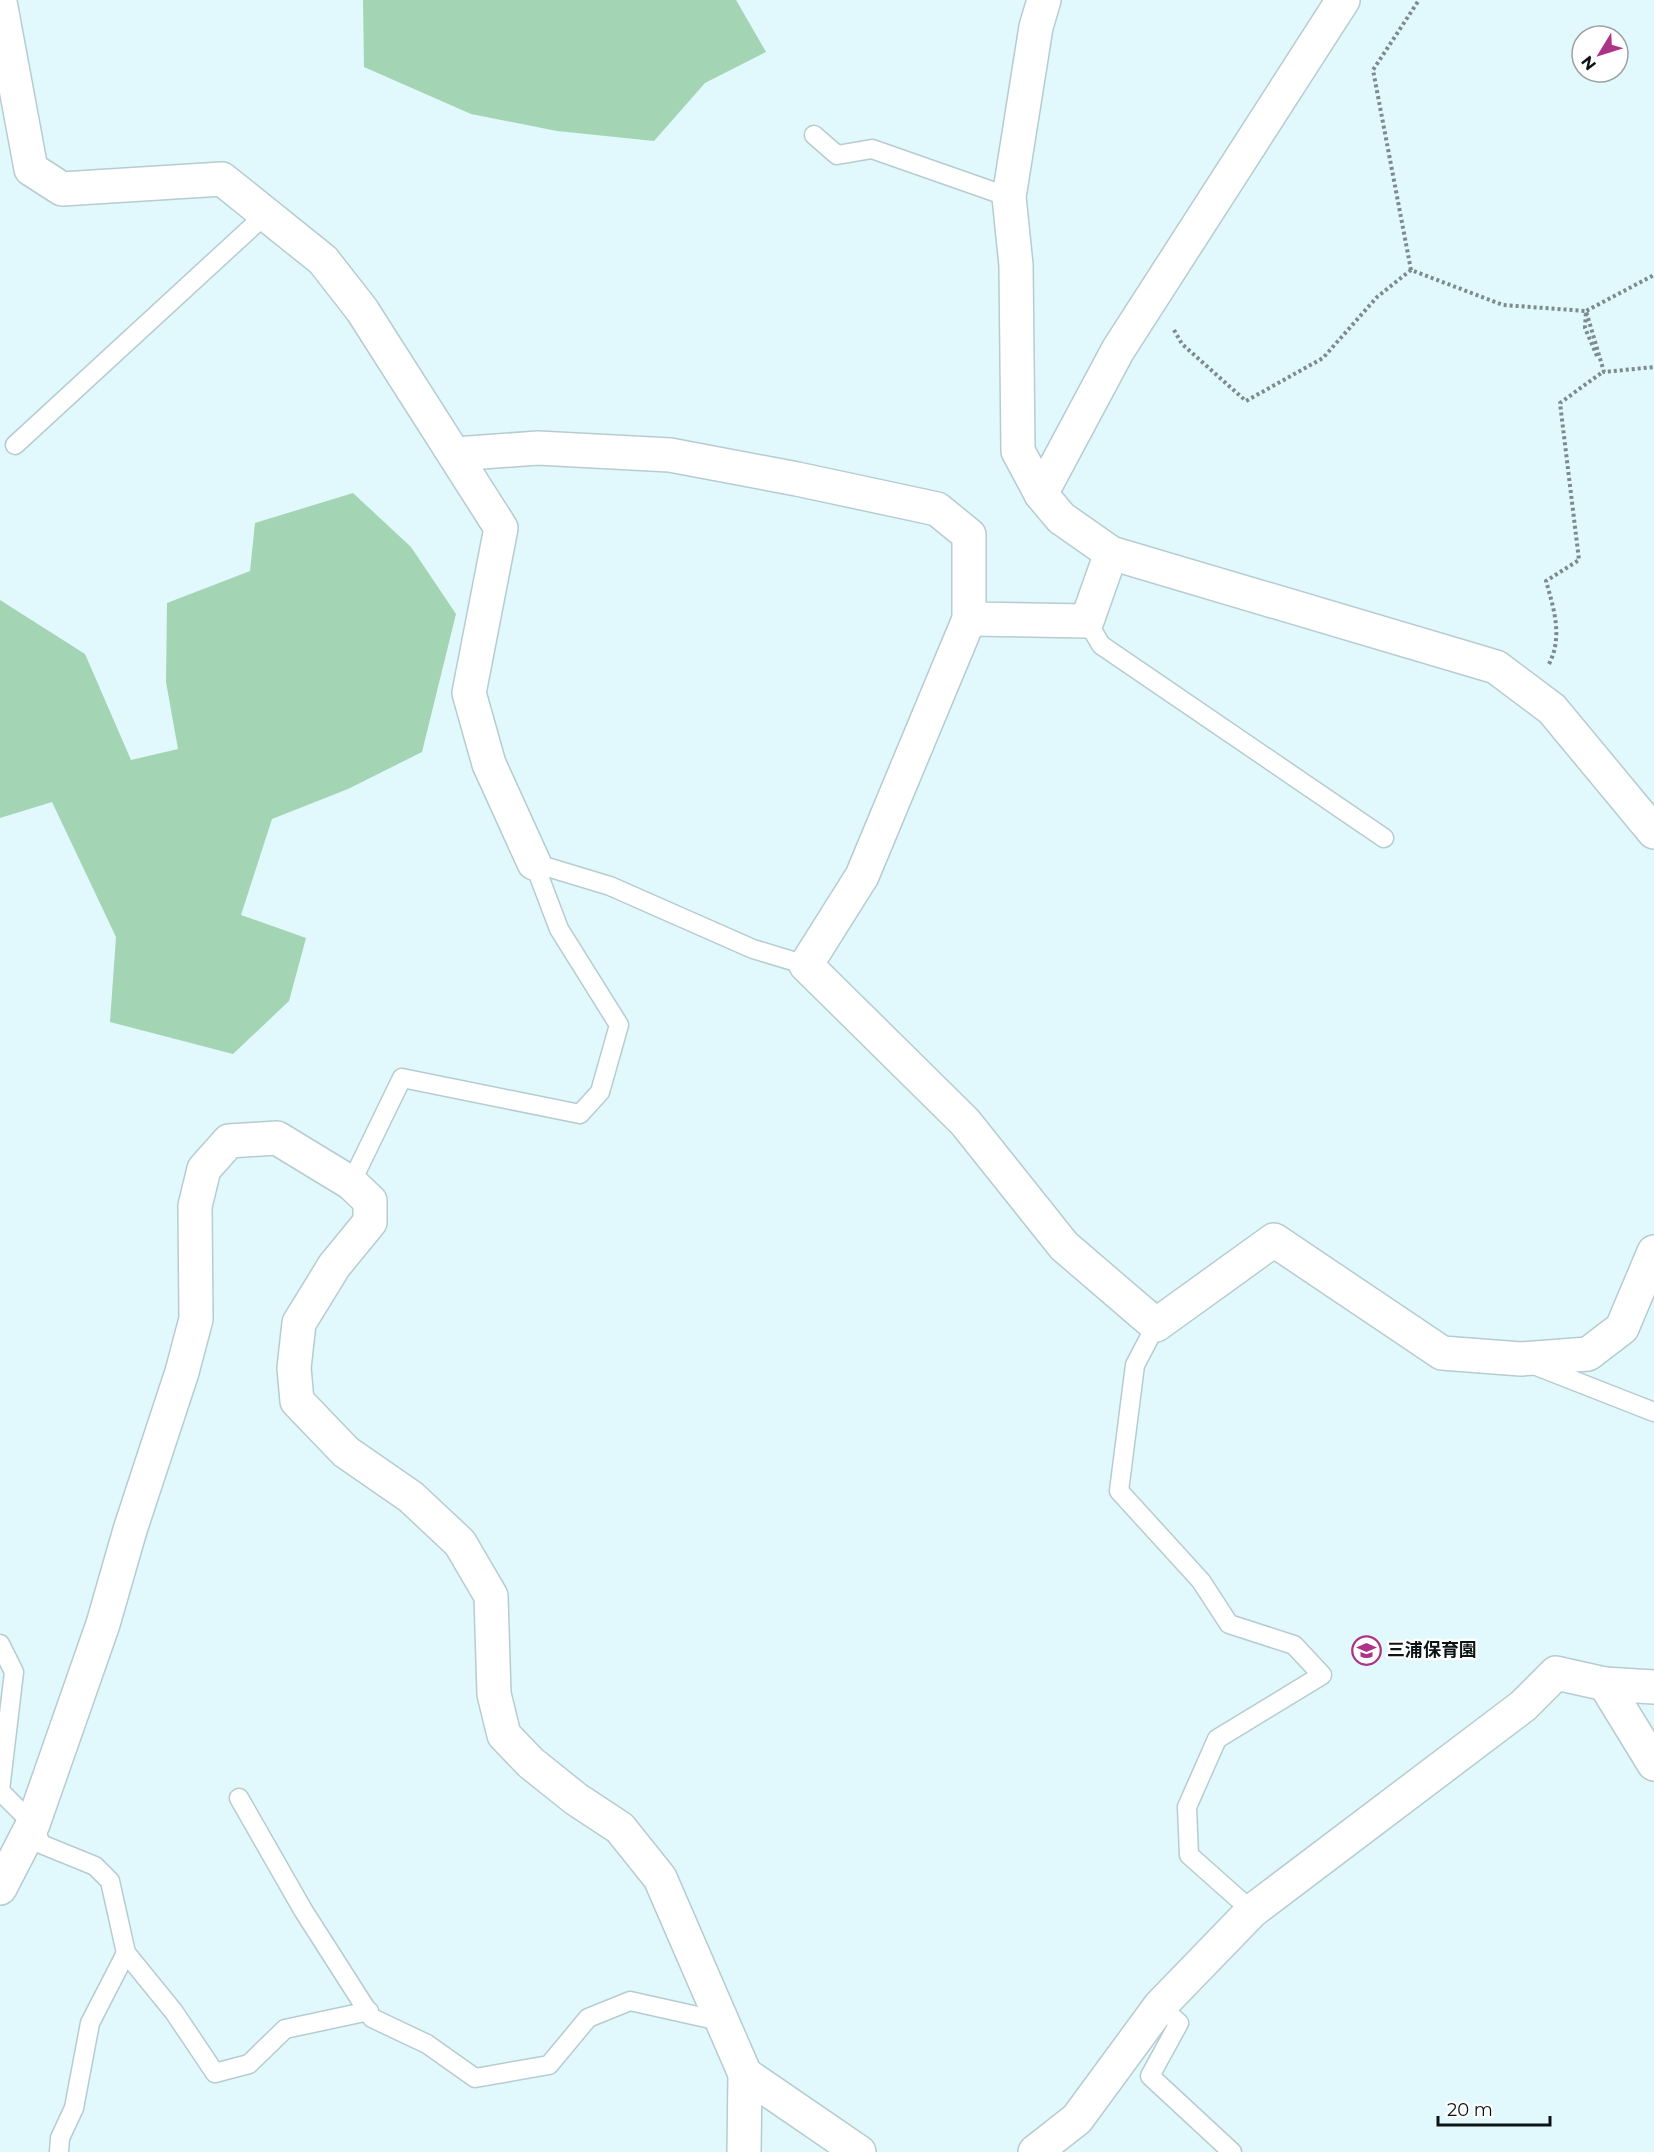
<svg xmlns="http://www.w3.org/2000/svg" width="1654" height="2152" viewBox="0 0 1654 2152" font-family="Montserrat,'Noto Sans JP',sans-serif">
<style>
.green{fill:#a3d5b5}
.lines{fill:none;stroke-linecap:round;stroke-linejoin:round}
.service-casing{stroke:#b6ccd0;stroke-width:21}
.minor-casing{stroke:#b6ccd0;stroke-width:36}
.path{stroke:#7b8b8e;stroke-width:4;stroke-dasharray:3 3;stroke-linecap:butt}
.service{stroke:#fff;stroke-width:18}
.minor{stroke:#fff;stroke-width:33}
.labels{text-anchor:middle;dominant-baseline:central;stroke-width:4.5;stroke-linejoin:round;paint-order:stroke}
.poi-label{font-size:18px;font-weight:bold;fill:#0c1416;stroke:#fff;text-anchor:start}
</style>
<rect width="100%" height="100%" fill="#e1f8fc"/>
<g class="green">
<polygon points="363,0 736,0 766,52 705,83 654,141 557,131 471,114 364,67"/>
<polygon points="353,493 411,547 456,614 422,752 348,789 272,819 241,915 306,938 289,1001 233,1054 110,1022 116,937 52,802 0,818 0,600 85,654 131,760 178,749 166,682 167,603 250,571 255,523"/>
</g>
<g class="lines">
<defs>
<g id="service">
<polyline points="814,135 837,155 872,149 1009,197"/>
<polyline points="15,445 266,214"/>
<polyline points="1087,621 1101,645 1384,838"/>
<polyline points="534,863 610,886 753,949 806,965"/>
<polyline points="351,1183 402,1078 580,1114 600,1092 619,1025 559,929 534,863"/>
<polyline points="1156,1325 1135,1365 1119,1491 1201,1581 1229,1624 1294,1645 1322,1675 1217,1739 1187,1807 1189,1855 1252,1911"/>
<polyline points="1534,1365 1654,1412"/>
<polyline points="0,1644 14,1672 0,1790"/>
<polyline points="0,1791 33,1824 41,1844 95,1866 110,1881 126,1953 174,2012 215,2073 249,2064 285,2029 369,2011"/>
<polyline points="239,1798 303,1910 372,2018 427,2044 475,2078 549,2065 588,2018 630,2001 724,2022"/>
<polyline points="1160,2006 1179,2023 1150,2076 1232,2152"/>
<polyline points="59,2152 60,2138 74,2108 90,2023 126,1953"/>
</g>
<g id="minor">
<polyline points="1044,0 1036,27 1009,197 1016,265 1018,451 1041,494 1061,518 1111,553 1496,667 1552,709 1654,832"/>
<polyline points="0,2 31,169 62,189 222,179 323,260 362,310 501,528 469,693 489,764 534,863"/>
<polyline points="455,454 538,448 670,455 797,479 937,509 969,535 969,619 1087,621 1111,553"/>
<polyline points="1041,494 1118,350 1343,0"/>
<polyline points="969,619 862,876 806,965 965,1122 1064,1246 1156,1325 1274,1240 1442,1353 1521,1359 1588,1354 1622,1328 1654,1252"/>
<polyline points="1605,1684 1654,1687"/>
<polyline points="0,1888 33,1824 103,1624 130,1530 182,1372 196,1319 195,1206 204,1169 229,1141 277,1138 351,1183 370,1201 370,1222 334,1266 299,1323 294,1368 297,1401 346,1452 411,1497 460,1543 491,1596 494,1694 504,1735 531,1763 576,1799 620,1828 660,1878 745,2074 744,2152"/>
<polyline points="745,2074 859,2152"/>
<polyline points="1035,2152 1077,2119 1160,2006 1252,1911 1523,1706 1556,1673 1605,1684 1654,1764"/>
</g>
</defs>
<use href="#service" class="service-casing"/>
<use href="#minor" class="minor-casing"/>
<g class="path">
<polyline points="1411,270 1373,70 1419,0"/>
<polyline points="1174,330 1182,344 1246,401 1323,358 1377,297 1411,270 1503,305 1586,311 1604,372 1654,367"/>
<polyline points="1597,356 1585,328 1586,311 1654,275"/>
<path d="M1549,664C1563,637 1554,609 1546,581L1579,560L1560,403L1604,371"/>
</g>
<use href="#service" class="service"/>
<use href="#minor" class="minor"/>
</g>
<defs>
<symbol id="school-ring" viewBox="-11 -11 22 22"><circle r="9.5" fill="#fff" stroke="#ac3387" stroke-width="1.5"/><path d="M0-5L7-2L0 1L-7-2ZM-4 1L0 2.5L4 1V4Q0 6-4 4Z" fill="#ac3387"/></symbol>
</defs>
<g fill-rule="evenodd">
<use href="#school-ring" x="1350" y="1634" width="33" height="33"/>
</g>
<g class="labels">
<g class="poi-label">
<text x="1387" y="1650">三浦保育園</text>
</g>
</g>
<g transform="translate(1600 54) rotate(232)"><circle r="28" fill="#ffffff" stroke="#9ea1a2" stroke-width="1.5"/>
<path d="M0-4.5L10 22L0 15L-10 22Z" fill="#ac3387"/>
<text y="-9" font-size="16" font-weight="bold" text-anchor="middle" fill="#0c1416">N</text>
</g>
<path d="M1438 2116v9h112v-9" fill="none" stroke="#0c1416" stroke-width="3"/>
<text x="1447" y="2116" font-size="18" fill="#0c1416" stroke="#ffffff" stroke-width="4.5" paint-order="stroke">20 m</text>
</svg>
